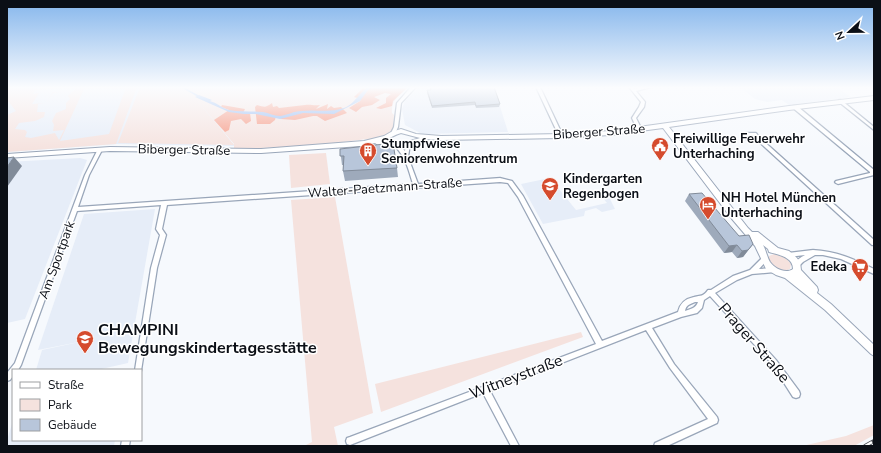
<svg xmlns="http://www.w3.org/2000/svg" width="881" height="453" viewBox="0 0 881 453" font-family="'Nunito Sans',sans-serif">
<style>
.built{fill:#e6edf8}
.green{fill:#f5e2de;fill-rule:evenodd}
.forest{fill:#f69883}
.water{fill:#91b8f2}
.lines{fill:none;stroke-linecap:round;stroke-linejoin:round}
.stream{stroke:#91b8f2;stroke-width:1.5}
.street-casing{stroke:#99a6b9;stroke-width:2.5}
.secondary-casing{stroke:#99a6b9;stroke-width:2}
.street{fill:#fff;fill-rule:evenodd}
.secondary{fill:#fff;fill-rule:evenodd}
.rail-casing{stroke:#484b51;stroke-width:4}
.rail{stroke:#fff;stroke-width:2.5;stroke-dasharray:8;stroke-linecap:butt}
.wall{fill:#9eaabb}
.shaded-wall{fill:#818b99}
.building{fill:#b8c6da;stroke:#818b99}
.labels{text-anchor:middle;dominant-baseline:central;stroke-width:3;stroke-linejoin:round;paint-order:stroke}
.street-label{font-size:13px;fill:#0b0f16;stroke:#fff}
.poi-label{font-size:13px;font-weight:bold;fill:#0b0f16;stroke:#fff;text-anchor:start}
.near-poi-label{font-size:16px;font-weight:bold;fill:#0b0f16;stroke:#fff;text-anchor:start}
.near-street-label{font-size:16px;fill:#0b0f16;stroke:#fff}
</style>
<rect width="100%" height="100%" fill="#f6f9fd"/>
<g class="built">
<polygon points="7,87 187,87 235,146 117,144 7,152"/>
<polygon points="419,87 494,87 508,132 422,134 405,125 402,109 405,101"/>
<polygon points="740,87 836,87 851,97 789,105 782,100 767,102 755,99"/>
<polygon points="80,158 87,160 25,319 7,323 7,162"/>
<polygon points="545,179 554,183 576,210 607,203 603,198 609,197 615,209 602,212 596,208 585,211 584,216 543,224 521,184"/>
<polygon points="155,209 128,363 97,370 36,370 42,350 84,341 38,350 84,214"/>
<polygon points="13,421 13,440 115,440 114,446 7,446 7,440"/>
</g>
<g class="green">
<path d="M7,87L37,89L63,87L59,92L53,93L46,103L38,104L37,112H45L44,117L35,121L19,123L15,129L25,130L27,132L25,137L31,138L55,133L59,140L64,130L53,131L54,125L52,121L56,113L66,109V103L70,99L68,96C75,86 87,87 99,87L84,89L60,141L109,134L126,87H137L116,144L7,152V115L16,111L7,100ZM62,88L59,92H53L46,103L32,104L39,93L33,94L35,90Z"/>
<path d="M140,87H408C399,97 391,99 392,113L394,115L393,129L384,137L309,146L234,149V144L194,97L234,145L118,143Z"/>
<polygon points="326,153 330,184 291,188 289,155"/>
<polygon points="335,197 373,413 334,427 338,446 304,446 312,442 291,200"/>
<path d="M774,254L785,257L791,264L790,269C781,273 772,267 769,259V256Z"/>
<polygon points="581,332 583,337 381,412 375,384"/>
<polygon points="874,425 874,435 854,446 802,446 846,436"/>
</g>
<g class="forest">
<polygon points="363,87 408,87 393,101 392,106 381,109 376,108 386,103 386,98 391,94 385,93 374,97 380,100 372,105 362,107 356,112 349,108 360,101 361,99 354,97 363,88 368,89"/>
<path d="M272,103L273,107L277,106L279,108C288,107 296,106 305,105C310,104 314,106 320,105L316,109L328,104L327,109L331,106L334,108L341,107L347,113L325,121L317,116H313L295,120L281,119L282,116H276L275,120L270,124H257L255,107L257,105C265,107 265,108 272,103Z"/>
<polygon points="222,105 245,109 243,113 250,113 251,121 246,124 241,119 231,121 229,130 225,132 214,120 229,110 221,107"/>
</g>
<path class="water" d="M369,87H374L368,90L360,101L334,114L303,113L280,119L256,114H244L229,112L195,97L199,95L212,100L210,101C218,103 221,108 229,110C240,112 251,111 263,112C269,113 274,116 280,116C288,115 294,111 301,111C316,109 330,113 344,108C354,105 362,89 369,87Z"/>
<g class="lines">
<polyline class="stream" points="182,87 198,96"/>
<defs>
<g id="street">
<polygon points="411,87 416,87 401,103 398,127 395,134 391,134 391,133 394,127 397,103"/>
<polygon points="536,87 540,87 563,136 563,137 559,137 559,136"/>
<polygon points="629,87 633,87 634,89 640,87 651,87 636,91 645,102 644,107 636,118 642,130 642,131 638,131 632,118 639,107 641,102"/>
<polygon points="839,100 841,100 874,127 874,130 839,102"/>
<polygon points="793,106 797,106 874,170 874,175 838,184 836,183 835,182 836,181 870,173 870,172 793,108"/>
<path d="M746,133H756L759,137L874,240V245H872L757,140L754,141L746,139L745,135ZM749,135H753L754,138H753L750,137Z"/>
<path d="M406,143H408L410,144L408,157L418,184L500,178L512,181L523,196L602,341L678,312C680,304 684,299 694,297C701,295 703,297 708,290H711L733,276L750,270L762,258H766L767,260L759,269L773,268H775L776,270L775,272L752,274L737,280L715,293L776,360L799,391L800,394L799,397L796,398L793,397L772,364L710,296L704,300L702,308L697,313L681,317L652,328L674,364L717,417L718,420L717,423L667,446H654L655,443L708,419L670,368L646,330L490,391L519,446H511L483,393L350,445L347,444L346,441L347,438L350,437L596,344L518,197L508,183L500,182L167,205L162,229L166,235L157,268L141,371V370H135L151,268L160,235L156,229L161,205L77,211L21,365L18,370H13V376L10,380L7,381V373L15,363L85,175L98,149H102V150L89,175L78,207L413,184C408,168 406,158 395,146V145H399L405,151ZM695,302H698C696,308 691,309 685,311C686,305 690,304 695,302Z"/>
<path d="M813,250C836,251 854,259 874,269V274L841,259L823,255H815L803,262L799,266H795L794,264C796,260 800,258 805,255L788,257H786L785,255L786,253H788Z"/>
<polygon points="122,440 130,440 129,446 121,446"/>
</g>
<path id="secondary" d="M874,96V100L789,110L669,127L748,228L752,232H758L778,248L789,251L796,257L800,262L801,270L817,287L818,290L817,293L831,304L874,345V356L871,354L825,310L785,278L776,275L766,269L755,246L732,219L663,128L610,135L561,138L441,140L426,139L425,141L398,148L378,145L375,143L361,146L261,153L110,151L7,158V154L110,147L261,149L364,141L384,136L391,132L401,129L416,134L441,136L561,134L610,131L789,106ZM401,133L420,138L401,144L382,141C389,139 394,135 401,133ZM763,245L768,249L769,252C779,255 793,257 793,269C786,274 775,269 770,262C767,257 766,250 763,245Z"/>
</defs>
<use href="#street" class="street-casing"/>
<use href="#secondary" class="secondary-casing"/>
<use href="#street" class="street"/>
<use href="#secondary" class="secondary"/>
<defs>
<polyline id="rail" points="865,446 874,441"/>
</defs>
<use href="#rail" class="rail-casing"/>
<use href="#rail" class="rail"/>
</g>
<g class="wall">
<polygon points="429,87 494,87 500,104 499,107 476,108 475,105 432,108 427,93 427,90 430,90"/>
<polygon points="340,149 397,168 398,177 345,181 343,171 343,165 342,165"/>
<polygon points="689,194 739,236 753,244 743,257 737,258 732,252 724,253 685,201"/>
</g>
<g class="shaded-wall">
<polygon points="14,157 22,166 7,187 7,167"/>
<polygon points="753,244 743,257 737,258 742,251"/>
<polygon points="737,245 732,252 724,253 729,246"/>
</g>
<g class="building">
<polygon points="430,87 494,87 500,104 476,106 475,102 432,106 427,90 431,90"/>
<polygon points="393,143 397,168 343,171 344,156 340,156 340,149"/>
<polygon points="14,157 7,167 7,158"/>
<polygon points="702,193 739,236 749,235 753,244 748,250 742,251 737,245 729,246 689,194"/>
</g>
<linearGradient id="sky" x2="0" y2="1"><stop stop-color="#85b6ec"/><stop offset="0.58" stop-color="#fbfcfe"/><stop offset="1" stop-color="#fbfcfe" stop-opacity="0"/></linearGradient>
<rect width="881" height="151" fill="url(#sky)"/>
<defs>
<symbol id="civic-pin" viewBox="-11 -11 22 30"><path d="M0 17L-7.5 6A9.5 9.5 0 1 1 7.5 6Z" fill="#d54b2d" stroke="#fff"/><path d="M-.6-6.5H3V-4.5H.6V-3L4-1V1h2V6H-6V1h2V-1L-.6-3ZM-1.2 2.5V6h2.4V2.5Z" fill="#fff"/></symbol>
<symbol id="building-pin" viewBox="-11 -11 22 30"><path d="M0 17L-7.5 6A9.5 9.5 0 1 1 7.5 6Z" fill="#d54b2d" stroke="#fff"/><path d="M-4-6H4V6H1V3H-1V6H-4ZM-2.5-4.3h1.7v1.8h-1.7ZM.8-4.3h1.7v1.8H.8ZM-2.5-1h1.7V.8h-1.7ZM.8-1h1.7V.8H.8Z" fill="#fff"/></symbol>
<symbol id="school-pin" viewBox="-11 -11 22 30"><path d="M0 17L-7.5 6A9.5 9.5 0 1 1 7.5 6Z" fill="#d54b2d" stroke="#fff"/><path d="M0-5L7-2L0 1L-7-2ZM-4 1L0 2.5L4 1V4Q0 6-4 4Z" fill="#fff"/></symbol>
<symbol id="hotel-pin" viewBox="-11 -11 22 30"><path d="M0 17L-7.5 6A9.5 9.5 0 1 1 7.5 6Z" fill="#d54b2d" stroke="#fff"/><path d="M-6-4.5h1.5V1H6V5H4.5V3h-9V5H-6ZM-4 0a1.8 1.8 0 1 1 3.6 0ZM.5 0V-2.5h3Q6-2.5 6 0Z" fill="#fff"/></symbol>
<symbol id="supermarket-pin" viewBox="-11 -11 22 30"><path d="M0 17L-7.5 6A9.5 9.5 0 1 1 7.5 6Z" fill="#d54b2d" stroke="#fff"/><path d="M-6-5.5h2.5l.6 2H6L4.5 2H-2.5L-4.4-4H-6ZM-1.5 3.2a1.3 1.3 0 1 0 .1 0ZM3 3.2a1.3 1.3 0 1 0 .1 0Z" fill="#fff"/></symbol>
</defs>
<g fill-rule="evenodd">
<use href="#civic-pin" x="650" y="136" width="20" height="27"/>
<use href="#building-pin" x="358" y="141" width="20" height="27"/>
<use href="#school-pin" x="540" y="176" width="20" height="27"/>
<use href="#hotel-pin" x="698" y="195" width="20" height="27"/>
<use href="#supermarket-pin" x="850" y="257" width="20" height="27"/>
<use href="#school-pin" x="75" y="329" width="20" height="27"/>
</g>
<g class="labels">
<g class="street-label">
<text transform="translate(599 132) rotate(-4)">Biberger Straße</text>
<text transform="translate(184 150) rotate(1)">Biberger Straße</text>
<text transform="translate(385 188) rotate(-4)">Walter-Paetzmann-Straße</text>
<text transform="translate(57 260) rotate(-70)">Am Sportpark</text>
</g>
<g class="poi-label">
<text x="673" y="139">Freiwillige Feuerwehr<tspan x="673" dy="15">Unterhaching</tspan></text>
<text x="381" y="144">Stumpfwiese<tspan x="381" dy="15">Seniorenwohnzentrum</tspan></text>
<text x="563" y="179">Kindergarten<tspan x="563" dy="15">Regenbogen</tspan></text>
<text x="721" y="198">NH Hotel München<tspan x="721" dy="15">Unterhaching</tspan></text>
<text x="847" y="267" text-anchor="end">Edeka</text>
</g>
<g class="near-poi-label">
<text x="98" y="330">CHAMPINI<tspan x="98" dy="18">Bewegungskindertagesstätte</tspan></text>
</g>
<g class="near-street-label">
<text transform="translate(754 343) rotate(49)">Prager Straße</text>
<text transform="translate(516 377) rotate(-21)">Witneystraße</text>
</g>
</g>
<rect width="881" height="453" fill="none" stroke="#0b0f16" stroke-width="16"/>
<rect x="12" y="369" width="130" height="72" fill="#ffffff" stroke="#9d9fa2"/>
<rect x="20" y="382" width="20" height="6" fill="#ffffff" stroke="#9d9fa2"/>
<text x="48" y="389" font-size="12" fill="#0b0f16">Straße</text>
<rect x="20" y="399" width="20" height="12" fill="#f5e2de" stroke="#9d9fa2"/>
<text x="48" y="409" font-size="12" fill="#0b0f16">Park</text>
<rect x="20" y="419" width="20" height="12" fill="#b8c6da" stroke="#9d9fa2"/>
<text x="48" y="429" font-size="12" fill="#0b0f16">Gebäude</text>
<g transform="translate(849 32) rotate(248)" stroke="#ffffff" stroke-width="3" paint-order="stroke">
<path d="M0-3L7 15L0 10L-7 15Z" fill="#0b0f16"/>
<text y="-6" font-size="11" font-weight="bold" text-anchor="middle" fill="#0b0f16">N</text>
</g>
</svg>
